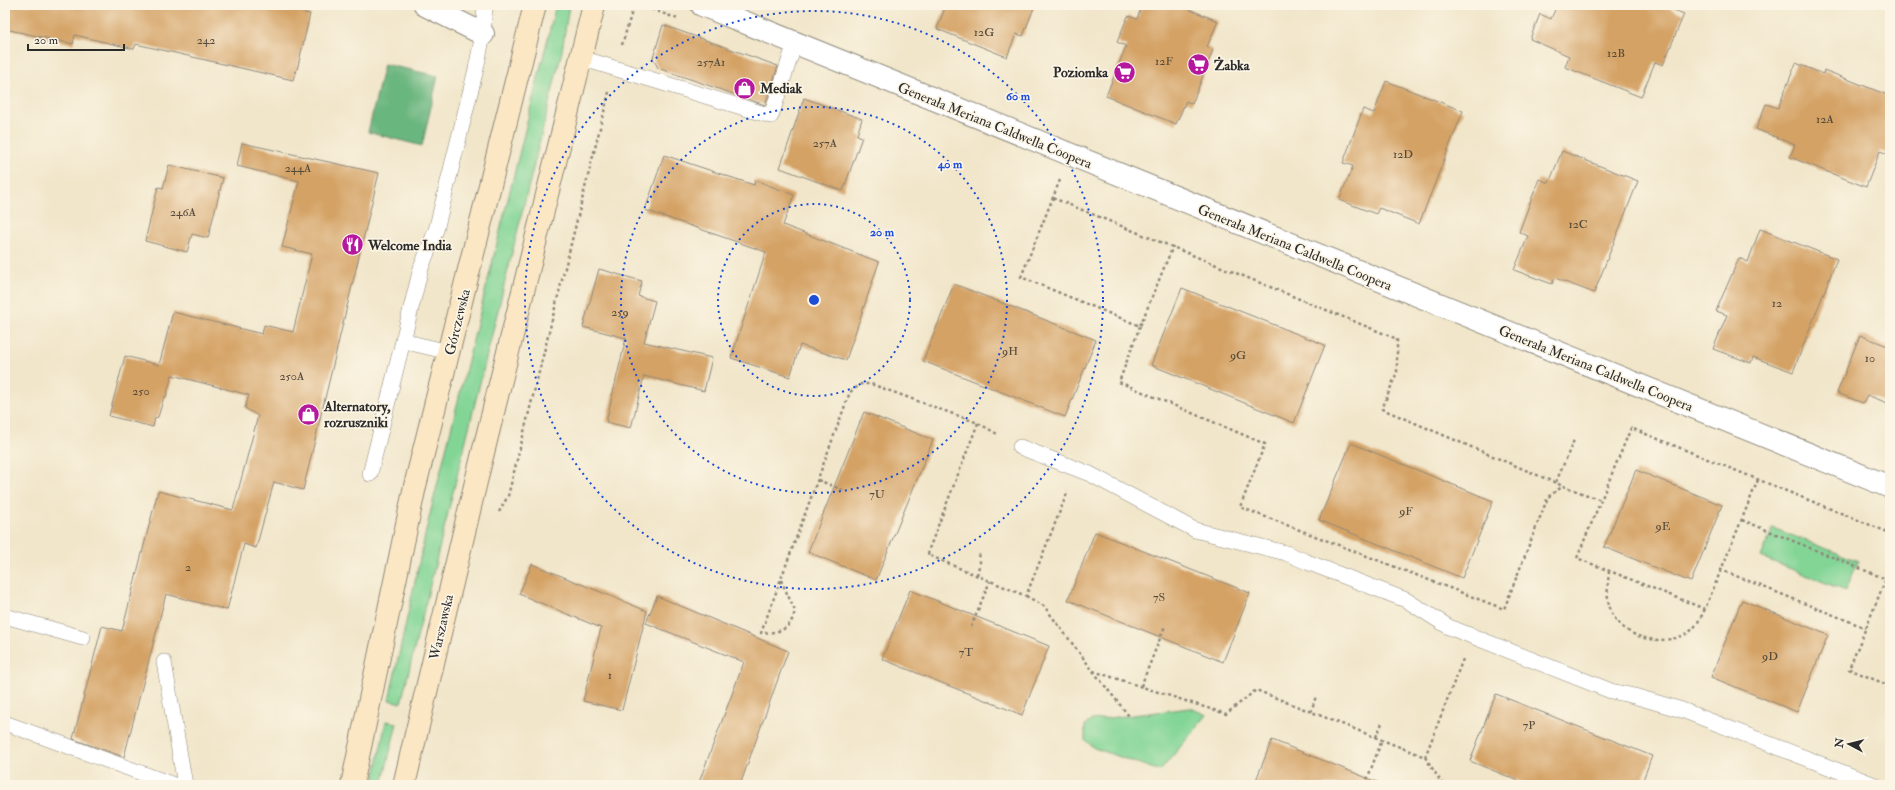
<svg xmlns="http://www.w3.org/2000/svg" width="1895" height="790" viewBox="0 0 1895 790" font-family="'IM FELL Double Pica',serif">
  <rect width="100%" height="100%" fill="#fcf5e5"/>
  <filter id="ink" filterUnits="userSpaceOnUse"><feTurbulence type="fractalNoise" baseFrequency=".025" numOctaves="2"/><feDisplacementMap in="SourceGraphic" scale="8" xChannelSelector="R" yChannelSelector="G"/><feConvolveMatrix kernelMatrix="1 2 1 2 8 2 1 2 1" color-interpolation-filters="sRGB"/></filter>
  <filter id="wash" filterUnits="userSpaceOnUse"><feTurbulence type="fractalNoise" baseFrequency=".012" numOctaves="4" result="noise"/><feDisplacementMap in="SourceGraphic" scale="16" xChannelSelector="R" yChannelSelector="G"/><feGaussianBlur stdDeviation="0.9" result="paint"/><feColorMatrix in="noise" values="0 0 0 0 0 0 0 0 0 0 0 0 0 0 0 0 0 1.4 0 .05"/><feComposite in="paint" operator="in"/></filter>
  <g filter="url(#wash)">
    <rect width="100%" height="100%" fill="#f1e6ca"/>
    <!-- green -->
    <path fill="#83d596" stroke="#578060" d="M 556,5 L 569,5 L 562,51 L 401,703 L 389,700 L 428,522 Z
      M 1773,528 L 1858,561 L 1846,591 L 1761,557 Z
      M 1190,708 L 1207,715 L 1160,771 L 1094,748 L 1085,740 L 1085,725 L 1092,720 Z
      M 386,721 L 397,723 L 382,785 L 373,785 Z"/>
    <!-- forest -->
    <path fill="#6ab67f" stroke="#4a7055" d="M 384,64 L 438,76 L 422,146 L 368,132 Z"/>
    <g id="blocks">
      <!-- building -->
      <path fill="#d4a265" d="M 5,5 L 282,5 L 281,8 L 310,14 L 297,70 L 296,70 L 293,80 L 136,44 L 134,49 L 75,35 L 73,44 L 5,29 Z
        M 946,5 L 1035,5 L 1023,36 L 1016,34 L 1007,57 L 937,29 Z
        M 1142,5 L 1178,5 L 1218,21 L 1207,47 L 1213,50 L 1192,104 L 1186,101 L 1176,124 L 1106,96 L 1126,46 L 1117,42 L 1128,16 L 1137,19 Z
        M 1557,5 L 1661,5 L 1684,14 L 1663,65 L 1655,62 L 1641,97 L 1565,67 L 1569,56 L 1530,39 L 1540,14 L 1551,19 Z
        M 663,25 L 778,66 L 765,105 L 658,68 L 653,58 Z
        M 1796,63 L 1823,74 L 1824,70 L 1890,96 L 1890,155 L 1880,151 L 1866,187 L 1790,157 L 1795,145 L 1756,129 L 1766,104 L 1778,108 Z
        M 1386,81 L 1463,111 L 1419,224 L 1379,208 L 1376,214 L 1339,200 L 1353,166 L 1343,163 L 1363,109 L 1374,113 Z
        M 804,98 L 862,119 L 857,135 L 862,137 L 843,191 L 780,168 Z
        M 242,143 L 379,173 L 303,490 L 274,482 L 256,548 L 244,544 L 227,610 L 166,594 L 124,757 L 73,739 L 102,626 L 122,631 L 158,491 L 233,510 L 258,416 L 245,408 L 249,395 L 172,375 L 166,397 L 164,397 L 158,417 L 155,418 L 153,427 L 109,416 L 125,356 L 159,365 L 173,312 L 262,334 L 264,325 L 293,332 L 312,254 L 282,247 L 299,181 L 237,166 Z
        M 1562,151 L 1638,181 L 1594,293 L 1555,278 L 1552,284 L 1514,270 L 1528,236 L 1519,232 L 1539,179 L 1549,183 Z
        M 664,155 L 754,185 L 755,180 L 794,195 L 783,225 L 879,262 L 846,360 L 800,345 L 790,377 L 731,358 L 766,252 L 645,210 Z
        M 169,165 L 223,178 L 208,238 L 192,234 L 187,252 L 145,241 L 158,187 L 163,188 Z
        M 1760,229 L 1837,259 L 1793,372 L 1753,357 L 1751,363 L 1713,349 L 1727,315 L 1716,311 L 1739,258 L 1748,262 Z
        M 599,269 L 642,281 L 638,296 L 655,301 L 644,342 L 712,358 L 704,391 L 644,376 L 631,428 L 606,422 L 626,338 L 583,327 Z
        M 954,284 L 1096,340 L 1065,417 L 923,361 Z
        M 1182,288 L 1325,345 L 1294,423 L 1151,365 Z
        M 1860,335 L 1890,347 L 1890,404 L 1867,395 L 1863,403 L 1837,393 Z
        M 864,412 L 933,440 L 876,580 L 808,552 Z
        M 1351,443 L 1493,501 L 1462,578 L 1319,520 Z
        M 1636,470 L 1722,505 L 1691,582 L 1604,547 Z
        M 1095,532 L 1250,593 L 1223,662 L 1068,600 Z
        M 532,564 L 647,611 L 622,710 L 583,701 L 601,628 L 519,594 Z
        M 910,590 L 1049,646 L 1022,715 L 882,659 Z
        M 657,596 L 788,651 L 740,785 L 698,785 L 744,662 L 646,623 Z
        M 1742,600 L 1828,635 L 1797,712 L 1711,677 Z
        M 1496,694 L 1652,756 L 1641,785 L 1529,785 L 1470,761 Z
        M 1272,740 L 1382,784 L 1382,785 L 1254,785 Z"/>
    </g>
  </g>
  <g filter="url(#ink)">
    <use href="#blocks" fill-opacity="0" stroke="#8e887a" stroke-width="1"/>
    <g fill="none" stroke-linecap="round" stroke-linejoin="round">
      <defs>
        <path id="service" d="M 581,58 L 771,116 L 795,43
          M 404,339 L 415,344 L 449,352
          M 1020,447 L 1090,474 L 1195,530 L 1286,553 L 1307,562 L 1406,600 L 1449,627 L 1611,691 L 1634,696 L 1682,710 L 1875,785
          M 370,474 L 421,268 L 436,230 L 476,69 L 483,34 L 485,5
          M 5,616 L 83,638
          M 164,662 L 185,785
          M 5,723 L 174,785"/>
        <path id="minor" d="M 425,5 L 483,34
          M 702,5 L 1890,487"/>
        <path id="secondary" d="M 352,785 L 415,486 L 535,5
          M 404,785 L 479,469 L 594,5"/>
      </defs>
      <!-- service casing -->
      <use href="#service" stroke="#8e887a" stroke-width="16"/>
      <!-- minor casing -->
      <use href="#minor" stroke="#8e887a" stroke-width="24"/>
      <!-- secondary casing -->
      <use href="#secondary" stroke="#8e887a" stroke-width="24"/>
      <!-- path -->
      <path stroke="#8e887a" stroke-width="2.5" stroke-dasharray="3 3" stroke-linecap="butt" d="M 646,7 L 678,19
        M 622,45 L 634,5
        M 1060,180 L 1021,277 L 1140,326 L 1173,246
        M 1053,198 L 1397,339 L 1397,372 L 1382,409 L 1563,486
        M 1140,326 L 1119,382 L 1265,444 L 1240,507 L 1504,609 L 1548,497 L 1563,486 L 1601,500
        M 978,423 L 929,549 L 928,555 L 1026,596 L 1068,491
        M 818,480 L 845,491
        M 1758,480 L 1721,570 L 1866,628
        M 1556,482 L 1574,440
        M 499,512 L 508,496 L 609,92
        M 1742,520 L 1886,579
        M 1890,569 L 1849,669 L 1890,686
        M 1721,570 L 1705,609 L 1577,558 L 1631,428 L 1890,533
        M 1609,571 C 1608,584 1606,595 1610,608 C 1619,637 1658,647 1684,635 C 1695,630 1700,619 1705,609
        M 977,575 L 980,562 L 979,552
        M 781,580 L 795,611 C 790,631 780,632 761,633 L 850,392 L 861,384 L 871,384 L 978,423 L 999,435
        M 1026,596 L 1044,606 L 1093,671 L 1226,714 L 1256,690 L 1425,757 L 1463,659
        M 971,627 L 990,581
        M 1093,671 L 1129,716
        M 1141,686 L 1165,626
        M 1311,712 L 1316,696
        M 1376,737 L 1382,723
        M 1425,757 L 1443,785
        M 1365,785 L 1382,740"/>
      <!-- service -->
      <use href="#service" stroke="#fff" stroke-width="15"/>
      <!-- minor -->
      <use href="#minor" stroke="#fff" stroke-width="22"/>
      <!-- secondary -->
      <use href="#secondary" stroke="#fbe7c3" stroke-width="22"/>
    </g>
  </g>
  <!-- distance rings -->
  <g fill="none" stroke="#1d4ed8" stroke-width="2" stroke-dasharray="2 4">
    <circle cx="814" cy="300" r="96"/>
    <circle cx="814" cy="300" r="193"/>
    <circle cx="814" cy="300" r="289"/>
  </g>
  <!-- icons -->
  <defs>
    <symbol id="supermarket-disc" viewBox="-11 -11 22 22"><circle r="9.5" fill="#b5179e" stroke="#fcf5e5"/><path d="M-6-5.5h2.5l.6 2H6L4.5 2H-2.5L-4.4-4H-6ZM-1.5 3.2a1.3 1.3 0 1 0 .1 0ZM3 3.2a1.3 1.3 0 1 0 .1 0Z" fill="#fff"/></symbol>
    <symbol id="shop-disc" viewBox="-11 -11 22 22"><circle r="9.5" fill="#b5179e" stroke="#fcf5e5"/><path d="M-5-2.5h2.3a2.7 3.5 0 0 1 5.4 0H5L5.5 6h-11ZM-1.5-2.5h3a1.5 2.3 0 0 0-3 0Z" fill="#fff"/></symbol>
    <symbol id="restaurant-disc" viewBox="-11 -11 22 22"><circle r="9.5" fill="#b5179e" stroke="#fcf5e5"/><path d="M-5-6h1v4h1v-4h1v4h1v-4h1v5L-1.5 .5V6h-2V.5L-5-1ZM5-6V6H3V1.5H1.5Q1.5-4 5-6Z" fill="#fff"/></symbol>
  </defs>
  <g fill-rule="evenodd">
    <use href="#supermarket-disc" x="1186" y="52" width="25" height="25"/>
    <use href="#supermarket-disc" x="1112" y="60" width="25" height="25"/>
    <use href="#shop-disc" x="732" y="76" width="25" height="25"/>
    <use href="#restaurant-disc" x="340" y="232" width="25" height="25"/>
    <use href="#shop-disc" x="296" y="402" width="25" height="25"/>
  </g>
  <g text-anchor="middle" stroke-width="3.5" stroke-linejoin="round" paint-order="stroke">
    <!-- number labels -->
    <g font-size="12" fill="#55493a">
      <text x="984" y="36">12G</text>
      <text x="206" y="44">242</text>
      <text x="1616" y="57">12B</text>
      <text x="1164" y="65">12F</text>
      <text x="711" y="66">257A1</text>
      <text x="1825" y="123">12A</text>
      <text x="825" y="147">257A</text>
      <text x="1403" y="158">12D</text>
      <text x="298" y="172">244A</text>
      <text x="183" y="216">246A</text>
      <text x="1578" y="228">12C</text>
      <text x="1777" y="307">12</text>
      <text x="620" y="316">259</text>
      <text x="1010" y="355">9H</text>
      <text x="1238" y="359">9G</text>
      <text x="1870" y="362">10</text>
      <text x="292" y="380">250A</text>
      <text x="141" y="395">250</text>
      <text x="877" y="498">7U</text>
      <text x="1406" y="515">9F</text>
      <text x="1663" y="530">9E</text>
      <text x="188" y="571">2</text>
      <text x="1159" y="601">7S</text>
      <text x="966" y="656">7T</text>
      <text x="1770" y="660">9D</text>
      <text x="610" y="679">1</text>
      <text x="1529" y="729">7P</text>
    </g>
    <!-- poi labels -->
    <g font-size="14" font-weight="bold" fill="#2b2b2b" stroke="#fcf5e5" text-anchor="start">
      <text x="1214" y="70">Żabka</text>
      <text x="1108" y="77" text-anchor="end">Poziomka</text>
      <text x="760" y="93">Mediak</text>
      <text x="368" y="250">Welcome India</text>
      <text x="324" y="411">Alternatory,<tspan x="324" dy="16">rozruszniki</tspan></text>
    </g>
    <!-- street labels -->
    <g font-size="14" fill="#2b2b2b" stroke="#fcf5e5">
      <text transform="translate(995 125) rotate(22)" y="5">Generała Meriana Caldwella Coopera</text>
      <text transform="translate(1295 247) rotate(22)" y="5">Generała Meriana Caldwella Coopera</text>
      <text transform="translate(457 322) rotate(-76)" y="5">Górczewska</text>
      <text transform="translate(1596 368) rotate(22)" y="5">Generała Meriana Caldwella Coopera</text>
      <text transform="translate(441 627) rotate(-77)" y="5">Warszawska</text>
    </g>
  </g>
  <circle cx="814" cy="300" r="6" fill="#1d4ed8" stroke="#fcf5e5" stroke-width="2"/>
  <g font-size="12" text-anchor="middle" font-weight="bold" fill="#1d4ed8" stroke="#fcf5e5" stroke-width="3.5" stroke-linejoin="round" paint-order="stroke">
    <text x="1018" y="100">60 m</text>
    <text x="950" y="168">40 m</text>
    <text x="882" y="236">20 m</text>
  </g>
  <!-- margin -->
  <rect width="1895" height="790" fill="none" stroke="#fcf5e5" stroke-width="20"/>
  <!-- north arrow -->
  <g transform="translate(1849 744) rotate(277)" stroke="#fcf5e5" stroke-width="3" paint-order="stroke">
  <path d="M0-3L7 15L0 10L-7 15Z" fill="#2b2b2b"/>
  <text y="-6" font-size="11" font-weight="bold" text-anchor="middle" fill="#2b2b2b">N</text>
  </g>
  <!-- scale -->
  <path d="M28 44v6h96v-6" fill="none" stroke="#2b2b2b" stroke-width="2"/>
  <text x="34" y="44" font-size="12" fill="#2b2b2b" stroke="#fcf5e5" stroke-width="3" paint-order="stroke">20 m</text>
</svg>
